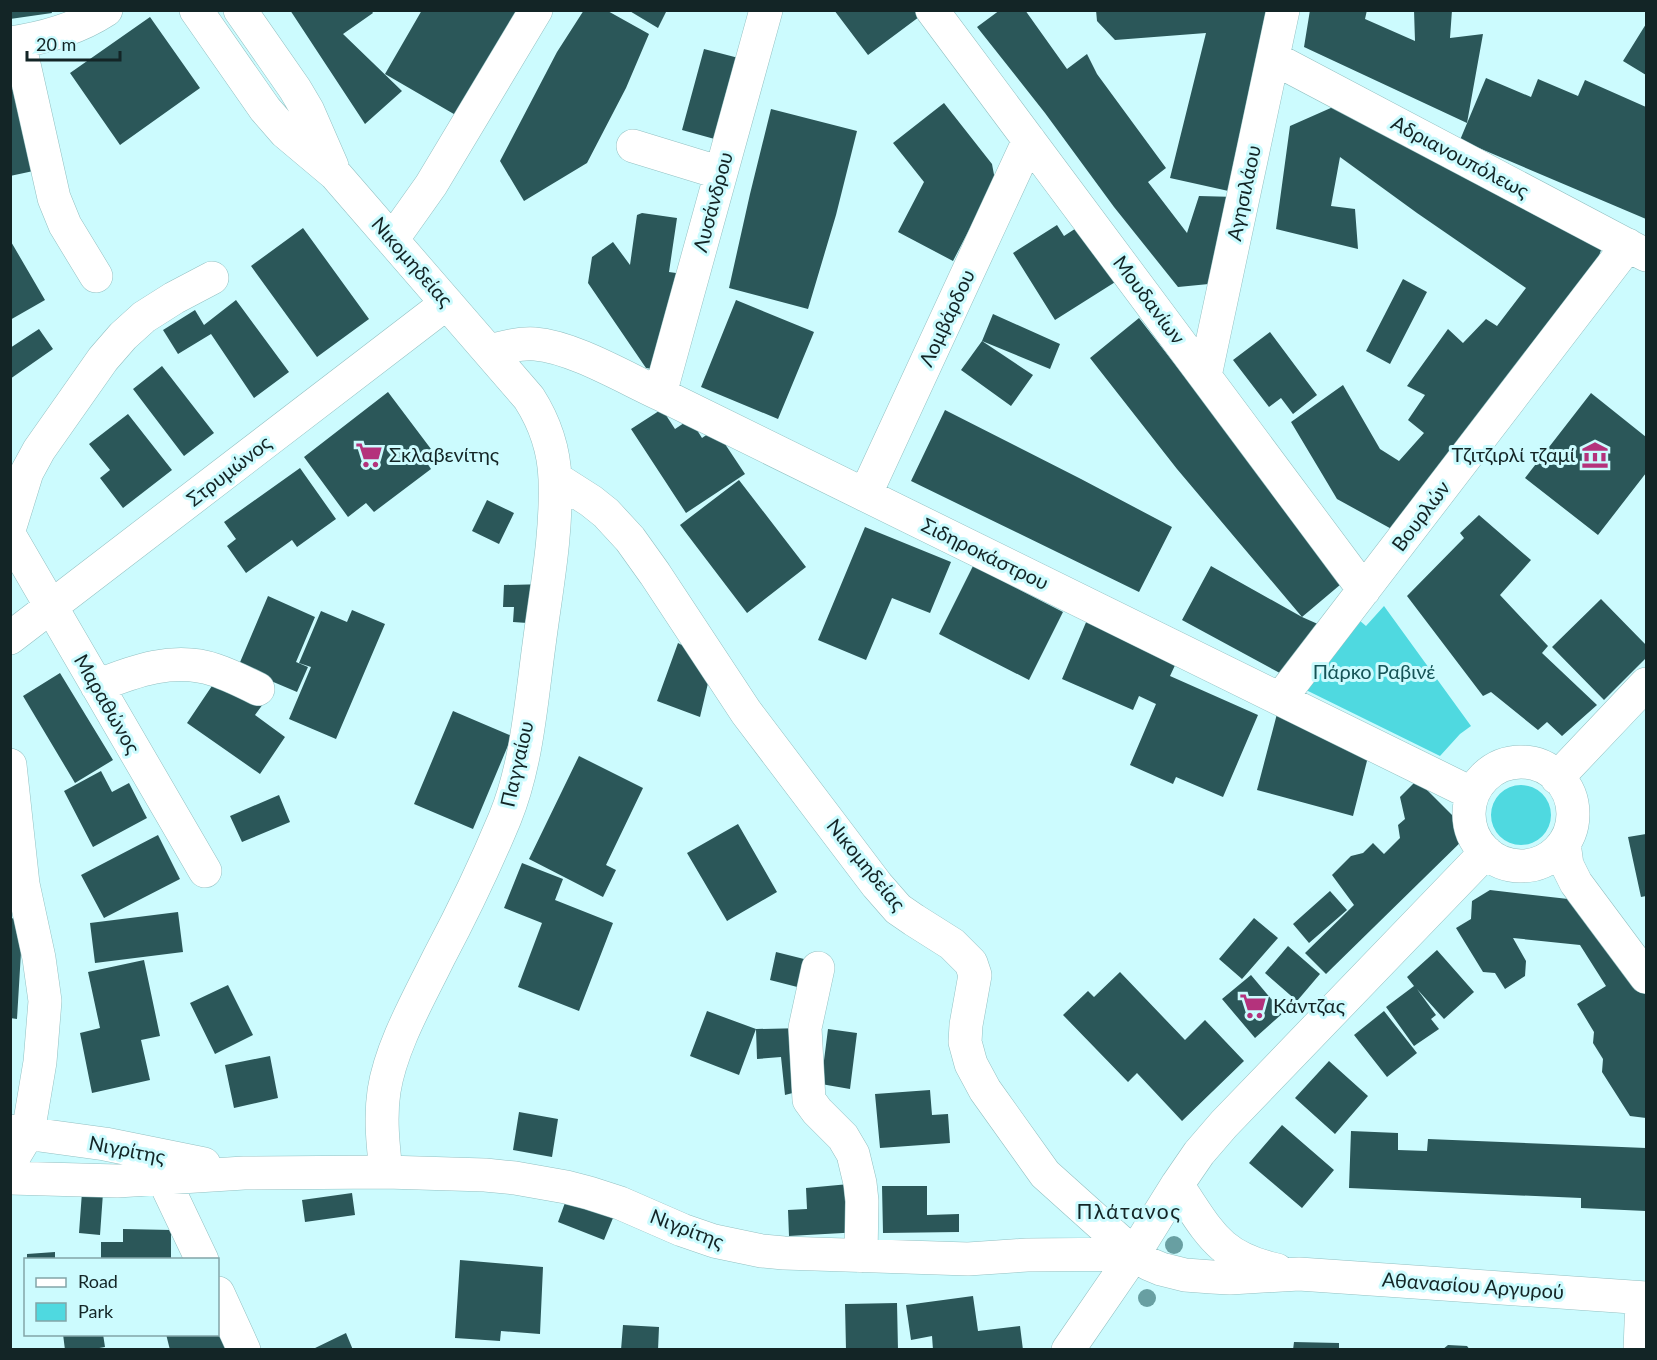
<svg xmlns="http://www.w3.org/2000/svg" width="1657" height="1360" viewBox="0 0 1657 1360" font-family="Lato,sans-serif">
  <rect width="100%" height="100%" fill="#ccfbfe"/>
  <!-- green -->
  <path fill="#4fd9e0" d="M 1384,606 L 1471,726 L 1460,734 L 1440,756 L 1306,690 L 1359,620 L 1366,626 Z
    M1491 815a30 30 0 1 1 60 0a30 30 0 1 1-60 0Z"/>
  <!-- building -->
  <path fill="#2b5759" d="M 10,10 L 51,10 L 52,13 L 10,19 Z
    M 290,10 L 371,10 L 373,13 L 343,34 L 402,91 L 365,124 Z
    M 422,10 L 523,10 L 459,117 L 385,74 Z
    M 584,10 L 606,10 L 649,34 L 626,88 L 587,163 L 524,201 L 500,161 L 557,52 Z
    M 628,10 L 667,10 L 658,28 Z
    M 834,10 L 920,10 L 923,14 L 868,55 Z
    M 1000,10 L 1025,10 L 1067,69 L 1087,54 L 1097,74 L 1166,168 L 1148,182 L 1187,233 L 1199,196 L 1236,197 L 1219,283 L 1178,287 L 1114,207 L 1045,113 L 977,27 Z
    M 1096,10 L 1272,10 L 1233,192 L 1170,178 L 1206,33 L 1115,40 L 1097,21 Z
    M 1310,10 L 1367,10 L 1365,19 L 1415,41 L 1414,10 L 1452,10 L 1450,38 L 1483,34 L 1467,123 L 1304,47 Z
    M 150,17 L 200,88 L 120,145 L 70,73 Z
    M 1646,24 L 1646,75 L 1623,61 Z
    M 704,49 L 750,61 L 729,143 L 682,130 Z
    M 1486,78 L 1531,97 L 1538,79 L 1578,96 L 1585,80 L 1646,107 L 1646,219 L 1460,140 Z
    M 18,80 L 38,170 L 10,176 L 10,82 Z
    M 944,103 L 992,164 L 995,180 L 953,261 L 898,232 L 924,182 L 893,143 Z
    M 1333,107 L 1602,247 L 1595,268 L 1397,532 L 1337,499 L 1291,422 L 1343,385 L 1380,449 L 1399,461 L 1424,433 L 1408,420 L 1425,395 L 1407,386 L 1448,329 L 1463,343 L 1486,319 L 1497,326 L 1526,288 L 1417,213 L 1340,157 L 1331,206 L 1355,209 L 1358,249 L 1276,229 L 1290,126 Z
    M 771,109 L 857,131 L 836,215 L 808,309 L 729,288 L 750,194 Z
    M 642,213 L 677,218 L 669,272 L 690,275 L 667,371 L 646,368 L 588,283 L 592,257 L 613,242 L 630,265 L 637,215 Z
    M 1084,223 L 1120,279 L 1055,320 L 1013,253 L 1057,225 L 1064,236 Z
    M 303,228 L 369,319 L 317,357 L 251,266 Z
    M 10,240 L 45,300 L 10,320 Z
    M 1403,279 L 1427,292 L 1390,364 L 1366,351 Z
    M 236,300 L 289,372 L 254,398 L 211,334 L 178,354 L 163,330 L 195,310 L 204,325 Z
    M 736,300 L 814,332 L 778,419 L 701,387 Z
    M 993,314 L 1060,344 L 1050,369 L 982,341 Z
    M 1139,318 L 1226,430 L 1347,579 L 1302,617 L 1320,625 L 1291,679 L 1182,620 L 1211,566 L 1302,617 L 1177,469 L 1090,358 Z
    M 39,329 L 53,349 L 10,379 L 10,348 Z
    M 1270,332 L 1317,395 L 1293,414 L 1281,398 L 1269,407 L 1233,360 Z
    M 982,341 L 1033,375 L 1011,406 L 961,370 Z
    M 162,366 L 214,433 L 184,456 L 133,389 Z
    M 388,392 L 434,453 L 425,460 L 431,469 L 374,512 L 366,503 L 348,517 L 304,457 Z
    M 1591,393 L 1646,437 L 1646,473 L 1598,535 L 1525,478 Z
    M 662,409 L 675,429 L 690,419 L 702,438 L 715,429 L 745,474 L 686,513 L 631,429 Z
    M 945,410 L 1081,479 L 1172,527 L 1139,592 L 911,481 Z
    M 128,414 L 172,470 L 123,508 L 100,478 L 110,470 L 89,444 Z
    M 300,468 L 336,519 L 297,547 L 292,540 L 246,573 L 227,546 L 236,539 L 224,522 Z
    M 739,480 L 806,567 L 747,613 L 680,525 Z
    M 487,500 L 514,513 L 499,544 L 472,531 Z
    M 1479,515 L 1531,560 L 1500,595 L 1548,646 L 1542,653 L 1597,705 L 1562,736 L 1547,722 L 1538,730 L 1491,692 L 1483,696 L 1407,596 L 1464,538 L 1460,533 Z
    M 865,527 L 951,562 L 930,613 L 892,598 L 866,660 L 818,640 Z
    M 973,566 L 1063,612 L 1029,680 L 939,634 Z
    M 548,584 L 542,624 L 513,622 L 514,607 L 503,607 L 504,585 Z
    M 268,596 L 315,617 L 296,662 L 308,667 L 297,692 L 238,667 Z
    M 1601,599 L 1646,645 L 1646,658 L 1604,700 L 1552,647 Z
    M 352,610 L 385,624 L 336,739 L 289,719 L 311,667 L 299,663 L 321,611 L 347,622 Z
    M 1087,620 L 1177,661 L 1170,676 L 1258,715 L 1223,797 L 1176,777 L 1173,784 L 1130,765 L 1156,704 L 1139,696 L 1133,710 L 1062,679 Z
    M 678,643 L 713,662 L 700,717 L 657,701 Z
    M 60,673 L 113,760 L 75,783 L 23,696 Z
    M 220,674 L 263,704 L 255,715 L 285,737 L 260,774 L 187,723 Z
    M 1278,710 L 1370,749 L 1353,816 L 1257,790 Z
    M 453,711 L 512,736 L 473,829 L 414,804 Z
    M 579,756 L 643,788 L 606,865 L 616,870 L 603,897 L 529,859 Z
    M 101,771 L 112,792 L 129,783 L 147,818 L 93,847 L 64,791 Z
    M 1417,780 L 1470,833 L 1326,974 L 1305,953 L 1354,905 L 1332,875 L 1351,856 L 1363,853 L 1373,843 L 1384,854 L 1400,838 L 1398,825 L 1405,819 L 1400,797 Z
    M 279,795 L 290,822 L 242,842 L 230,816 Z
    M 738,824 L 777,892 L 727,921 L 687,853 Z
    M 1646,834 L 1646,896 L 1641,897 L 1628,837 Z
    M 158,835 L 180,879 L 104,918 L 81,875 Z
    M 522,863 L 563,879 L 555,900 L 613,923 L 579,1011 L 518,987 L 542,923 L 504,908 Z
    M 1490,890 L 1577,900 L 1646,995 L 1646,1118 L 1630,1116 L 1602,1072 L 1603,1059 L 1593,1043 L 1594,1032 L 1577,1004 L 1606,986 L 1580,945 L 1513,938 L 1526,961 L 1525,976 L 1505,989 L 1495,973 L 1483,972 L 1456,928 L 1471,919 L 1472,901 Z
    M 1330,891 L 1347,910 L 1309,943 L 1293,924 Z
    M 178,912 L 183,952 L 95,963 L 90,923 Z
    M 29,914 L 21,952 L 17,1019 L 10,1018 L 10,919 Z
    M 1254,918 L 1278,938 L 1242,979 L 1219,959 Z
    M 1288,946 L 1320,974 L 1297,1001 L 1265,973 Z
    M 1437,950 L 1474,992 L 1444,1019 L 1417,989 L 1436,1015 L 1431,1019 L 1439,1029 L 1414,1046 L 1386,1007 L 1414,986 L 1407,977 Z
    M 776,952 L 816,962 L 809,990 L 770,980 Z
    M 144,960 L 160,1036 L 141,1040 L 150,1080 L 92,1093 L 80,1033 L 100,1028 L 88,972 Z
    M 1120,972 L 1185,1040 L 1205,1020 L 1244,1061 L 1182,1121 L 1137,1073 L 1128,1082 L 1063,1015 L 1088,991 L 1094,997 Z
    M 1251,975 L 1283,1013 L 1255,1038 L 1222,999 Z
    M 228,985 L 253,1035 L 215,1054 L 190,1003 Z
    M 707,1011 L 756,1029 L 739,1075 L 690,1056 Z
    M 1384,1011 L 1417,1053 L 1387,1077 L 1354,1035 Z
    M 805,1028 L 808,1089 L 785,1095 L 781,1057 L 757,1059 L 756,1029 Z
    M 828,1029 L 857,1033 L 850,1089 L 821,1084 Z
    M 270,1056 L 278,1098 L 234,1108 L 225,1065 Z
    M 1329,1061 L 1368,1096 L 1335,1134 L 1295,1098 Z
    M 930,1090 L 932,1115 L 948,1114 L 950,1143 L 880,1148 L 875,1094 Z
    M 519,1112 L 558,1119 L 552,1157 L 513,1150 Z
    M 1282,1125 L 1334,1170 L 1302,1208 L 1249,1163 Z
    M 1351,1131 L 1398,1133 L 1398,1150 L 1427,1151 L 1428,1139 L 1646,1148 L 1646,1211 L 1581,1208 L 1581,1198 L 1349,1188 Z
    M 860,1183 L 861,1232 L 789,1236 L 788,1210 L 807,1209 L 806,1188 Z
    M 882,1186 L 927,1186 L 927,1215 L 959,1214 L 959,1232 L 883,1233 Z
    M 82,1192 L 103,1193 L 100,1235 L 79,1233 Z
    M 352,1193 L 355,1215 L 305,1222 L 302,1200 Z
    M 566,1200 L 613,1218 L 604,1240 L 558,1222 Z
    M 123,1229 L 171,1230 L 171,1260 L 101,1260 L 101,1242 L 123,1242 Z
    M 55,1252 L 55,1260 L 27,1260 L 27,1254 Z
    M 460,1260 L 543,1267 L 540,1334 L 501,1331 L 500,1341 L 455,1338 Z
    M 973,1296 L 978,1331 L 1020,1326 L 1023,1350 L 974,1350 L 974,1348 L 933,1350 L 932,1336 L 911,1340 L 906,1305 Z
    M 897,1303 L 898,1350 L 846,1350 L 845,1304 Z
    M 218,1325 L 226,1350 L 170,1350 L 166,1334 L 218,1334 Z
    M 623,1325 L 659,1327 L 658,1350 L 621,1350 Z
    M 346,1333 L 353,1350 L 311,1350 Z
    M 63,1334 L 103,1334 L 105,1347 L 88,1350 L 65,1350 Z
    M 1294,1342 L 1339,1343 L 1339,1350 L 1293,1350 Z
    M 1448,1345 L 1467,1346 L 1470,1350 L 1442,1350 Z"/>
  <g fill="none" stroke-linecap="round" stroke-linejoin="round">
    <defs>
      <path id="minor" d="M 196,10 L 265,109 L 285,132 L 335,174 L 529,398 C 545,423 554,449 555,479 C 557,535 546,590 539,645 C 531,703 527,764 505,818 C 485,866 463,912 439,957 C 419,998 391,1046 384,1091 C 380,1118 383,1145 386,1172
        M 240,10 L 295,89 L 308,111 L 332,166
        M 932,10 L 1364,590
        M 19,42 L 54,198 L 65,225 L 96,276
        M 10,43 C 45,38 77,29 106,10
        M 1273,58 L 1646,255
        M 633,146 L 721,173
        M 392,240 L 431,185 L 536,10
        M 489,351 C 504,347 519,343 535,344 C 573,347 625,378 660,394 L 1473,794
        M 1205,376 L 1283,10
        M 660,394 L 766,10
        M 555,478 L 591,501 L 606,513 L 630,539 L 655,574 L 746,712 L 877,885 L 898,909 L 914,920 L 952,944 L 971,963 L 975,975 L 966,1025 L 965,1042 L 971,1064 L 985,1090 L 1045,1174 L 1134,1254 L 1149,1264 L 1161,1269 L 1185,1275 L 1212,1277 L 1230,1278 L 1299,1274 L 1646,1298
        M 865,495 L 1029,140
        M 10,527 L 27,472 L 39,450 L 103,359 L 123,336 L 144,317 L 174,298 L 212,278
        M 10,536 L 205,871
        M 10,638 L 447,303
        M 97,686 C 134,671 175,656 215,670 C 230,675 244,682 258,689
        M 1280,699 L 1628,245
        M1469 814a52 52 0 1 1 104 0a52 52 0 1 1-104 0Z
        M 10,765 L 23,884 L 39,958 L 45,1001 L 40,1062 L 30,1121 L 22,1143 L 10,1163
        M 1557,778 L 1646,684
        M 1564,843 L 1567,865 L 1576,883 L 1646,977
        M 818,968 L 805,1028 L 809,1100 L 817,1111 L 843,1137 L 853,1154 L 860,1183 L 862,1201 L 861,1256
        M 10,1131 L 105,1144 L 204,1164
        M 10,1178 L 117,1181 L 244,1173 L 386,1172 L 485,1175 L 515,1178 L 566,1187 L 589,1193 L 620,1203 L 682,1230 L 714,1241 L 762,1251 L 784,1253 L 968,1259 L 1027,1255 L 1134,1254
        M 163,1178 L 202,1260
        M 1177,1185 C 1209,1231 1217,1257 1277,1270
        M 218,1293 L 244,1350
        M 1068,1350 L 1134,1254 L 1177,1185 L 1199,1153 L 1224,1124 L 1486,852
        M 1640,1350 L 1642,1298"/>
    </defs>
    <!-- minor casing -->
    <use href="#minor" stroke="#93c0c2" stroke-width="34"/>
    <!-- minor -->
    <use href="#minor" stroke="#fff" stroke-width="33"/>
  </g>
  <!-- trees -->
  <g fill="#689fa2">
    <circle cx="1174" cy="1245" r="9"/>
    <circle cx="1147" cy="1298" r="9"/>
  </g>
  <!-- icons -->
  <defs>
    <symbol id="supermarket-bare" viewBox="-9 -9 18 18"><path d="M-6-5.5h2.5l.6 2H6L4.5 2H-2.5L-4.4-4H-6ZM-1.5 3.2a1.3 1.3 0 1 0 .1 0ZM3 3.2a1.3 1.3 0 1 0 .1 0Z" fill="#b4327c" stroke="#ccfbfe" stroke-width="2.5" paint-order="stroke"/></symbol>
    <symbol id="museum-bare" viewBox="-9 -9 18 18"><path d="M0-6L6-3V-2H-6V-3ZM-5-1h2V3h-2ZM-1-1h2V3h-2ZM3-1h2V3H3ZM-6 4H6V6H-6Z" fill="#b4327c" stroke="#ccfbfe" stroke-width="2.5" paint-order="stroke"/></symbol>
  </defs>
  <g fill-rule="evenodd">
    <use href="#supermarket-bare" x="350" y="436" width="38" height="38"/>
    <use href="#museum-bare" x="1576" y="436" width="38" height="38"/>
    <use href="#supermarket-bare" x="1234" y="987" width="38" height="38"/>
  </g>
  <g text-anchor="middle" stroke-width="6" stroke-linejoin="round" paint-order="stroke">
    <!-- street labels -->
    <g font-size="20" fill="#132526" stroke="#ccfbfe">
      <text transform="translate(1460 157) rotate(28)" y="7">Αδριανουπόλεως</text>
      <text transform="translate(1244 193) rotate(-78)" y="7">Αγησιλάου</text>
      <text transform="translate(713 202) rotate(-75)" y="7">Λυσάνδρου</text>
      <text transform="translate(412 262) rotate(49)" y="7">Νικομηδείας</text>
      <text transform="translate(1149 300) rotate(53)" y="7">Μουδανίων</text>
      <text transform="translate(947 318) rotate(-65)" y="7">Λομβάρδου</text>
      <text transform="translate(229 471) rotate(-38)" y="7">Στρυμώνος</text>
      <text transform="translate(1421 516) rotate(-53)" y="7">Βουρλών</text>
      <text transform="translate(985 554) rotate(26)" y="7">Σιδηροκάστρου</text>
      <text transform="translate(107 704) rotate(60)" y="7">Μαραθώνος</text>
      <text transform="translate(517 764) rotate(-77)" y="7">Παγγαίου</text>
      <text transform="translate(866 865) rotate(51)" y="7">Νικομηδείας</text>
      <text transform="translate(127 1150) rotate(11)" y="7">Νιγρίτης</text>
      <text transform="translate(687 1229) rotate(21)" y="7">Νιγρίτης</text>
      <text transform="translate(1473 1286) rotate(4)" y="7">Αθανασίου Αργυρού</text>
    </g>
    <!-- poi labels -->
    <g font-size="20" fill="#132526" stroke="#ccfbfe" text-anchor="start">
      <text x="389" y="462">Σκλαβενίτης</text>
      <text x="1575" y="462" text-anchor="end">Τζιτζιρλί τζαμί</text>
      <text x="1273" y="1013">Κάντζας</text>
    </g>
    <!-- park labels -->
    <g font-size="20" fill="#165457" stroke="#ccfbfe">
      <text x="1374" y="679">Πάρκο Ραβινέ</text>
    </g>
    <!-- neighbourhood labels -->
    <g font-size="21" letter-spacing="1.5" fill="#132526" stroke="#ccfbfe">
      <text x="1129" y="1219">Πλάτανος</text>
    </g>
  </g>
  <!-- border -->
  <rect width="1657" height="1360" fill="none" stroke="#132526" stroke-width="24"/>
  <!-- legend -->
  <rect x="24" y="1258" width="195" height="78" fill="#ccfbfe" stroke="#82a5a8" stroke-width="1.5"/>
  <rect x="36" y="1278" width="30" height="9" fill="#ffffff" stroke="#82a5a8" stroke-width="1.5"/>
  <text x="78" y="1288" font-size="18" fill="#132526">Road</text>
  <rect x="36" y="1303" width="30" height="18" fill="#4fd9e0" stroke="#82a5a8" stroke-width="1.5"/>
  <text x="78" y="1318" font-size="18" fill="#132526">Park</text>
  <!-- scale -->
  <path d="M27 51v9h93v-9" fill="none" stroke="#132526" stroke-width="3"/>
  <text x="36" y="51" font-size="18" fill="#132526" stroke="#ccfbfe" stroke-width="4.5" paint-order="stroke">20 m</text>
</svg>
